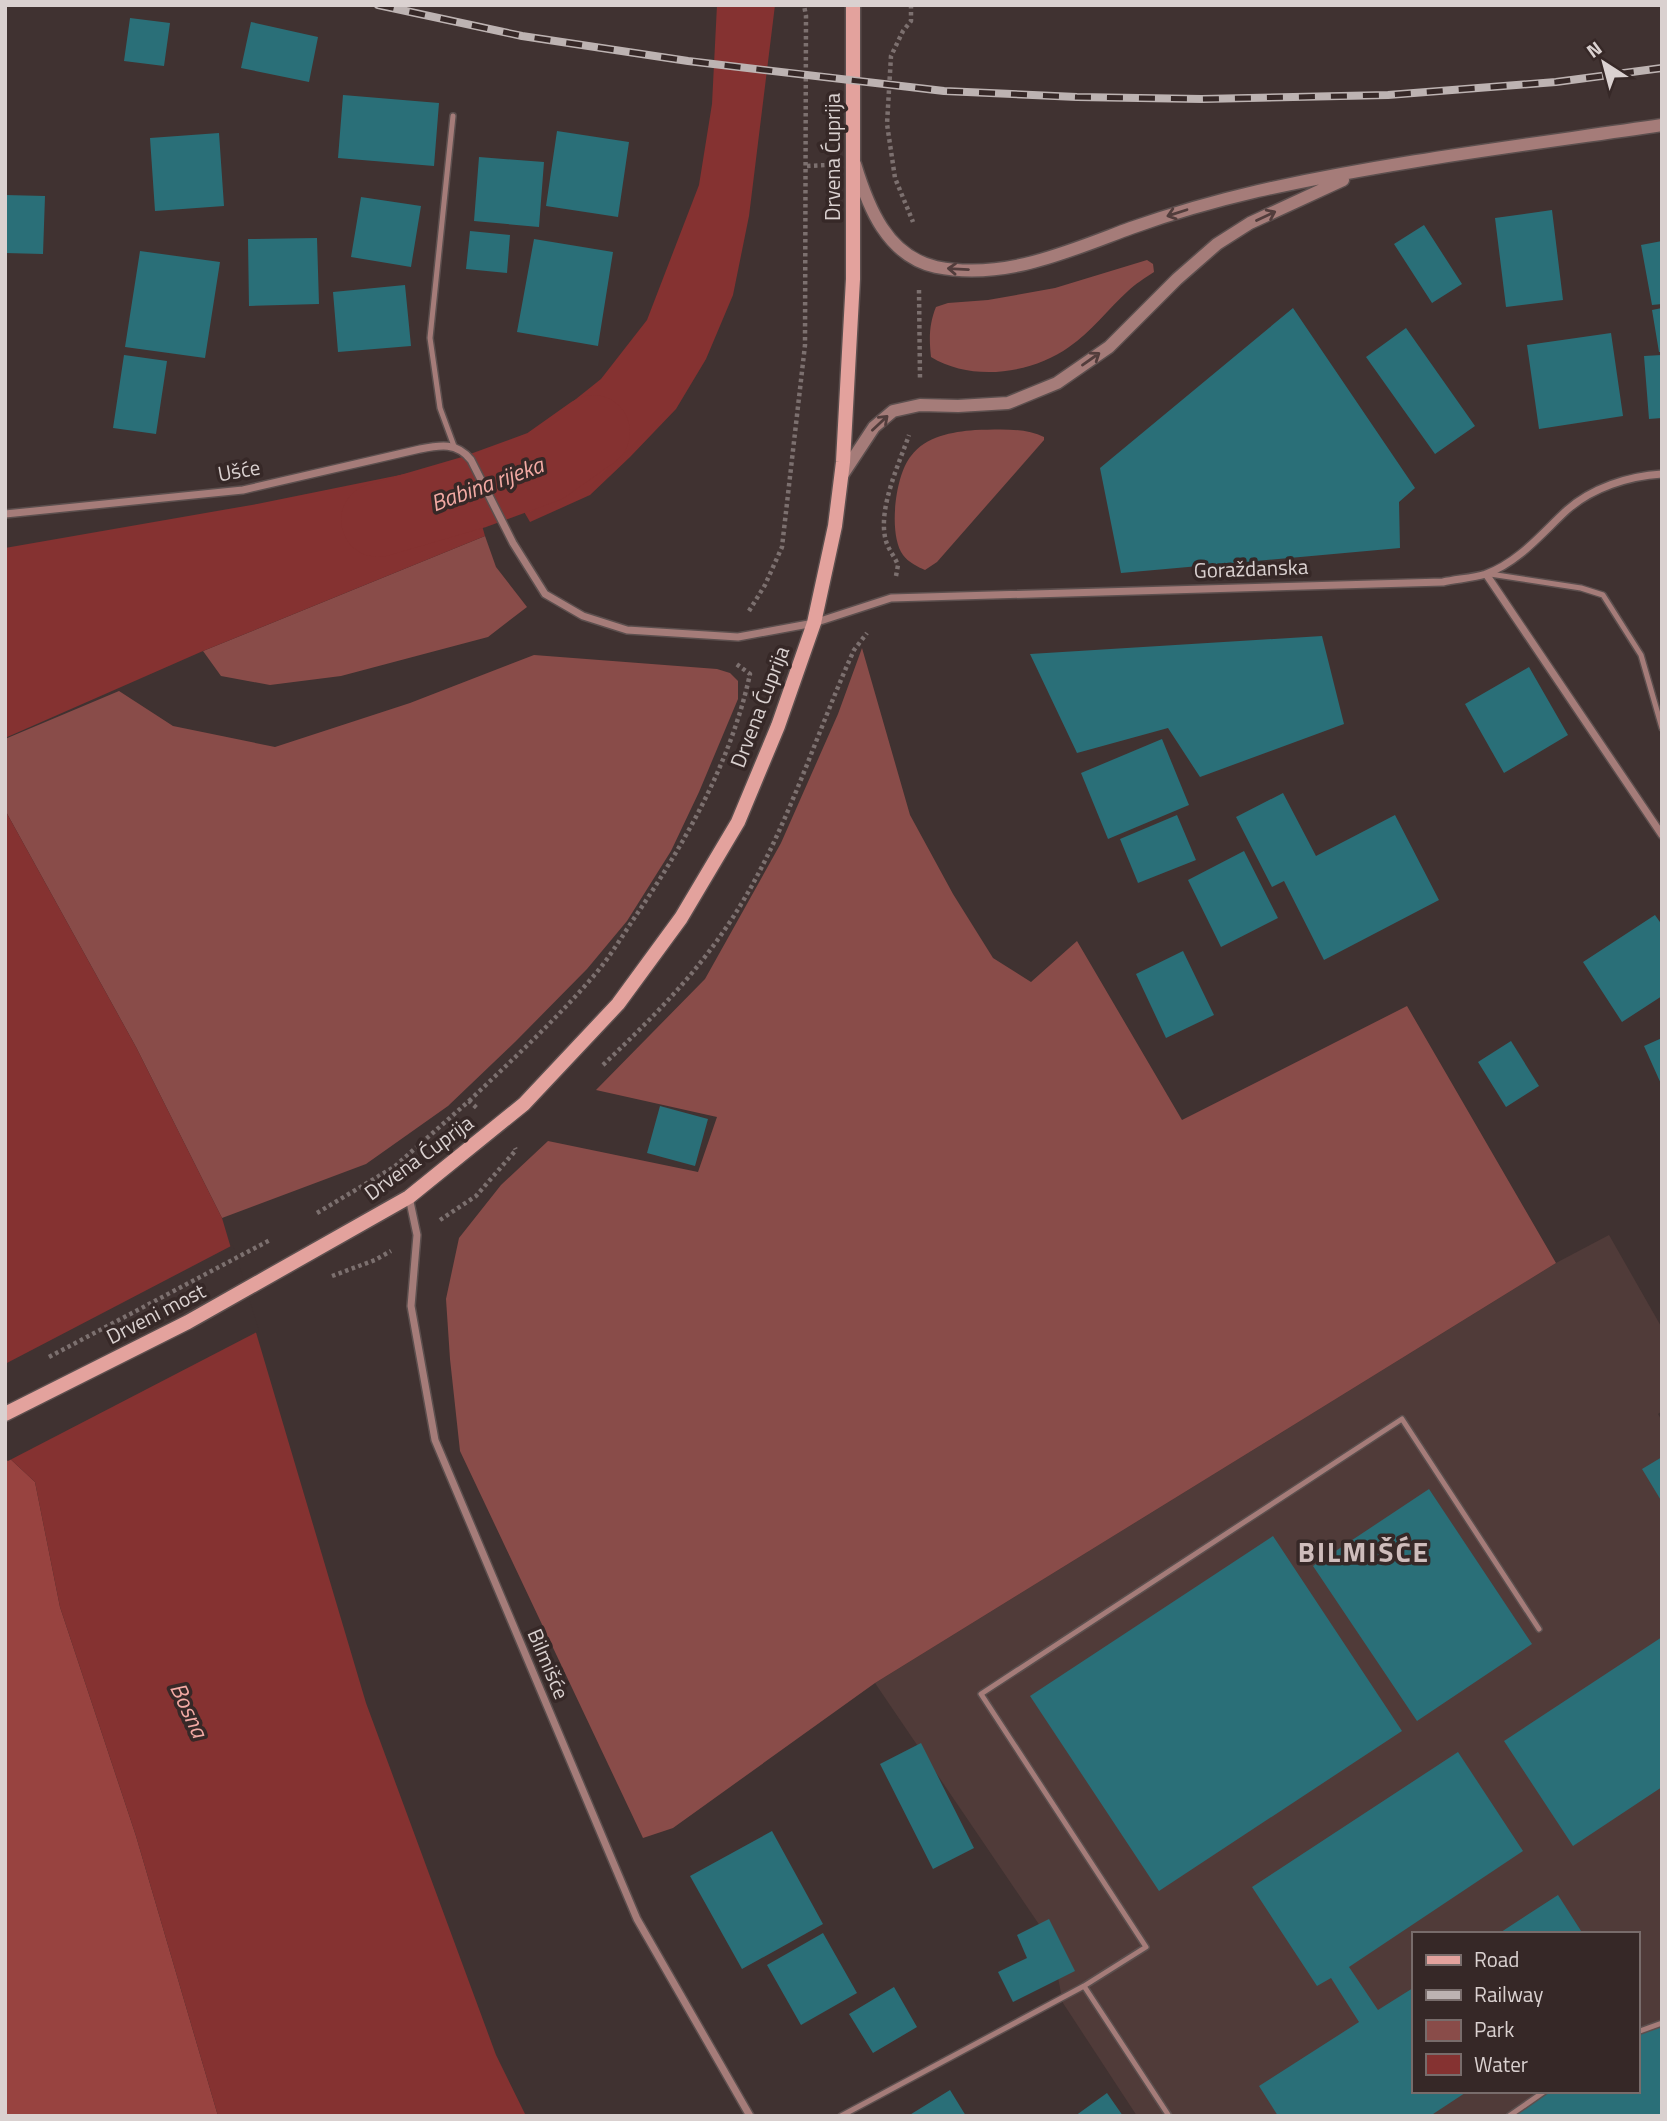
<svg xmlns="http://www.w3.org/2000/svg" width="1667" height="2121" viewBox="0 0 1667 2121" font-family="'Titillium Web',sans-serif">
  <rect width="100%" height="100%" fill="#403231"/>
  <!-- built -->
  <path fill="#503b39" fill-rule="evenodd" d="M 1609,1235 L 1662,1328 L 1662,1411 L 1658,1414 L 1662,1421 L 1662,2116 L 1137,2116 L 1063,2003 L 1051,1942 L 875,1683 L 1556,1263 ZM 1413,1934 L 1637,1934 L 1637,2091 L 1413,2091 Z"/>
  <!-- green -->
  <path fill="#894c49" d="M 1147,260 L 1153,264 L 1154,272 C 1145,278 1135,284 1128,291 C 1108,309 1091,332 1069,347 C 1031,374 972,382 931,357 C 929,339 929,324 936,307 L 948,303 L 988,300 L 1055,288 Z
    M 975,430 C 996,430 1024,427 1044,437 L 1044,440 L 937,562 L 925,570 C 918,567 908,562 903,555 C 888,535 895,475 911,456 C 926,436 952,432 975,430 Z
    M 485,536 L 496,567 L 527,607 L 488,637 L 341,676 L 270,685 L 221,676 L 203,651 Z
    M 862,648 L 910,815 L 953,894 L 993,958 L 1031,982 L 1077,941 L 1182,1120 L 1407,1006 L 1556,1263 L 875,1683 L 673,1828 L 643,1838 L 460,1451 L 450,1359 L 446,1299 L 459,1238 L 501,1185 L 548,1141 L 698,1172 L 717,1117 L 596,1090 L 705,979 L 781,843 L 838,714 Z
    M 534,655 L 717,669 L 730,673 L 738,681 L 738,699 L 699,792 L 671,851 L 627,921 L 587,969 L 516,1041 L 448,1106 L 366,1164 L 222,1218 L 136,1047 L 5,810 L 5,739 L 119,691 L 173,726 L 275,747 L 410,703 Z"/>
  <!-- forest -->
  <path fill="#984340" d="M 5,1454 L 35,1482 L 60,1607 L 136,1836 L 218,2116 L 5,2116 Z"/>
  <!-- water -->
  <path fill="#853231" d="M 717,5 L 775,5 L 749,216 L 733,295 L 706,359 L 676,409 L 630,457 L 590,495 L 530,522 L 493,458 L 566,407 L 601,379 L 647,320 L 699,185 L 712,104 Z
    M 464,462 L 485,536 L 203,651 L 5,738 L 5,548 L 257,504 Z
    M 5,810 L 136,1047 L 222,1218 L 366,1703 L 496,2055 L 526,2116 L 218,2116 L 136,1836 L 60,1607 L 35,1482 L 5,1454 Z"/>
  <!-- pier -->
  <path fill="#403231" d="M 233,1245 L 259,1331 L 8,1461 L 5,1459 L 5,1364 Z"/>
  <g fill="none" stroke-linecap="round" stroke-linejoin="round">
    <!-- river -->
    <path stroke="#853231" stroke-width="74" d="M 378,520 L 474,492 L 545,466 L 593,432"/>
  </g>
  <!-- building -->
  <path fill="#2a6f78" d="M 130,18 L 170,23 L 164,66 L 124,61 Z
    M 251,22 L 318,37 L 309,82 L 241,68 Z
    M 343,95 L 439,103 L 434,166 L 338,158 Z
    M 557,131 L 629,142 L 618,217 L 546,206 Z
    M 219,133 L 224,206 L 155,211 L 150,138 Z
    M 479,157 L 544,162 L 539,227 L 474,221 Z
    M 5,195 L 45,196 L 43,254 L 5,253 Z
    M 361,197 L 421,206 L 411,267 L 351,257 Z
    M 1552,210 L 1563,300 L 1506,307 L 1495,218 Z
    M 1424,225 L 1462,284 L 1432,303 L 1394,244 Z
    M 470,231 L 510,235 L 507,273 L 466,269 Z
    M 317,238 L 319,304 L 249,306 L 248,239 Z
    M 534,239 L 613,252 L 598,346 L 517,332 Z
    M 1662,241 L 1662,304 L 1652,305 L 1641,245 Z
    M 140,251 L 220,262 L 205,358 L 125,347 Z
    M 405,285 L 411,346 L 338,352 L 333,292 Z
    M 1293,308 L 1415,488 L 1399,502 L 1400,548 L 1121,573 L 1100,468 Z
    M 1662,308 L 1662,352 L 1659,352 L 1652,310 Z
    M 1406,328 L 1475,426 L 1435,454 L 1366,357 Z
    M 1611,333 L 1623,416 L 1539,429 L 1527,345 Z
    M 124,355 L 167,361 L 156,434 L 113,428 Z
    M 1662,355 L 1662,418 L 1649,419 L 1644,356 Z
    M 1322,636 L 1344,724 L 1200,777 L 1168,728 L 1077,753 L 1030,654 Z
    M 1529,667 L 1568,735 L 1504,773 L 1465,704 Z
    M 1162,739 L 1189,805 L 1108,839 L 1081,773 Z
    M 1283,793 L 1316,856 L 1395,815 L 1439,900 L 1324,960 L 1284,881 L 1272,887 L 1236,817 Z
    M 1177,815 L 1196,860 L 1138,883 L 1120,839 Z
    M 1244,851 L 1278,918 L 1221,947 L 1188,880 Z
    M 1655,915 L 1662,925 L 1662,996 L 1622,1022 L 1583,962 Z
    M 1183,951 L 1214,1015 L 1166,1038 L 1136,974 Z
    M 1662,1038 L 1662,1086 L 1644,1046 Z
    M 1511,1041 L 1539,1086 L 1506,1107 L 1478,1062 Z
    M 660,1106 L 708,1119 L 695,1166 L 647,1153 Z
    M 1662,1457 L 1662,1502 L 1642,1469 Z
    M 1429,1489 L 1532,1644 L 1417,1721 L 1313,1566 Z
    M 1273,1536 L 1402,1731 L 1159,1891 L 1030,1696 Z
    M 1662,1637 L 1662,1787 L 1573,1846 L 1504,1741 Z
    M 921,1743 L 974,1848 L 933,1869 L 880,1764 Z
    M 1458,1752 L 1523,1851 L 1349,1967 L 1378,2010 L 1413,1988 L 1413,2091 L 1468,2091 L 1430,2116 L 1278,2116 L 1259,2086 L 1359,2022 L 1331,1978 L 1317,1986 L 1252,1887 Z
    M 772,1831 L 823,1924 L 742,1969 L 690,1876 Z
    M 1558,1895 L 1583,1934 L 1498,1934 Z
    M 1049,1919 L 1075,1971 L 1013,2002 L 998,1972 L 1027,1958 L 1017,1935 Z
    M 823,1933 L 857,1993 L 801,2025 L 767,1965 Z
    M 894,1987 L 917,2027 L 873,2053 L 849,2014 Z
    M 1662,2023 L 1662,2116 L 1509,2116 L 1545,2091 L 1637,2091 L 1637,2032 Z
    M 950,2090 L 966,2116 L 908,2116 Z
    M 1107,2093 L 1123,2116 L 1075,2116 Z"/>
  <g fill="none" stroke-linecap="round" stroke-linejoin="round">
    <defs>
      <path id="service" d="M 453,116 L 430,338 L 440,408 L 454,446
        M 1490,574 L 1581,588 L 1603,595 L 1641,655 L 1662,728
        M 1084,1986 L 1169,2116
        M 1637,2032 L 1662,2023
        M 841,2116 L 1084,1986 L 1146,1947 L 981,1694 L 1402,1419 L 1539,1629
        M 1509,2116 L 1545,2091"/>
      <path id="minor" d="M 5,514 L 243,490 L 420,449 C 440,445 457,442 471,460 L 513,543 L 545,594 L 583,616 L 627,630 L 738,637 L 814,623 L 891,598 L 1443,582 C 1457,579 1473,578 1486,574 C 1519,562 1542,533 1567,510 C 1592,488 1628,476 1662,474
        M 1486,574 L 1662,835
        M 409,1197 L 417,1235 L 411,1306 L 435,1440 L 637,1919 L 750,2116"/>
      <path id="tertiary" d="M 855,164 C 868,207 887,256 936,267 C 1004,281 1069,251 1131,228 C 1173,213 1215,201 1258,191 C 1392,161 1527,145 1662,125
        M 841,477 L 874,427 L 893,411 L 920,405 L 958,406 L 1008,403 L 1057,383 L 1109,347 L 1177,279 L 1217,244 L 1250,223 L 1343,180"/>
      <path id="secondary" d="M 5,1414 L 188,1322 L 409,1197 L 524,1104 L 618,1004 L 681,918 L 738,822 L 778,726 L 814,623 L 835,526 L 843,462 L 853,279 L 853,5"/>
    </defs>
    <!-- service casing -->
    <use href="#service" stroke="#5c4f4e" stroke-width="8"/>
    <!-- minor casing -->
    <use href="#minor" stroke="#5c4f4e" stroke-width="10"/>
    <!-- tertiary casing -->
    <use href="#tertiary" stroke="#5c4f4e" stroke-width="15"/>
    <!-- secondary casing -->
    <use href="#secondary" stroke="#5c4f4e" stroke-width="17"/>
    <!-- path -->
    <path stroke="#7c706f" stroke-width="4.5" stroke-dasharray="3.5 3.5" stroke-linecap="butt" d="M 911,5 L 911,21 L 903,31 L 891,56 L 887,124 L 895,178 L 913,222
      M 807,166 L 827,165
      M 919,290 L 920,379
      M 896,576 L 898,565 C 895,557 888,549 886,541 C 877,510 899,464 909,435
      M 749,611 L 765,585 L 782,547 L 805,345 L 806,16 L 804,5
      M 603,1065 C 646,1024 687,984 721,935 C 782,849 811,745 854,650 L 867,633
      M 469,1101 C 513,1059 558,1018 597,972 C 612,954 624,933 637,914 C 686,841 731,762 750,674 L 735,663
      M 317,1213 L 394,1167 L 469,1101 L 478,1109
      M 440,1220 L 476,1196 L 516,1150 L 515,1148
      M 332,1276 L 375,1260 L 391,1251
      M 49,1357 L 270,1240"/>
    <!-- service -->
    <use href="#service" stroke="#a57c79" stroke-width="5"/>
    <!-- minor -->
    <use href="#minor" stroke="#a57c79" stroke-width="7"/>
    <!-- tertiary -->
    <use href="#tertiary" stroke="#a57c79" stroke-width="12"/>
    <!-- secondary -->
    <use href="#secondary" stroke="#e3a29d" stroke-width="14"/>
    <defs>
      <path id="rail" d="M 378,5 L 522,36 L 688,61 L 944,91 L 1077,97 L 1202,99 L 1388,95 L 1556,82 L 1662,68"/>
    </defs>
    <!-- rail casing -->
    <use href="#rail" stroke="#bdb3b2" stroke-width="8"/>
    <!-- rail -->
    <use href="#rail" stroke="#362827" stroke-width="5" stroke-dasharray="16" stroke-linecap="butt"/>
  </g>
  <!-- one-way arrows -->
  <defs><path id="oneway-shaft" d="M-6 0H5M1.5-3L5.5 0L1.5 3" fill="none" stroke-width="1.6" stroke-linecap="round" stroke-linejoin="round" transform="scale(1.75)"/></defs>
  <g stroke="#523d3c">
    <use href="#oneway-shaft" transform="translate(1177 213) rotate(162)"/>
    <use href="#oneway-shaft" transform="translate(1266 216) rotate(-25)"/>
    <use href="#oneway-shaft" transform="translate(958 269) rotate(-177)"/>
    <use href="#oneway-shaft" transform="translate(1091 359) rotate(-35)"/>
    <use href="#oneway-shaft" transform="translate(880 423) rotate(-43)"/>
  </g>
  <g text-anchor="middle" stroke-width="7" stroke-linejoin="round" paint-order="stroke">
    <!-- street labels -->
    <g font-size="21" fill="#dad1d0" stroke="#362827">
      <text transform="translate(833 157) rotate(-90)" y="7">Drvena Ćuprija</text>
      <text transform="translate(239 471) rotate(-10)" y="7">Ušće</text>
      <text transform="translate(1251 569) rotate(-2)" y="7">Goraždanska</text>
      <text transform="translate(760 707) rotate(-69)" y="7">Drvena Ćuprija</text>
      <text transform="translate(419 1158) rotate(-36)" y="7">Drvena Ćuprija</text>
      <text transform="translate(156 1314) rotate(-27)" y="7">Drveni most</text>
      <text transform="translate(548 1664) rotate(67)" y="7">Bilmišće</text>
    </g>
    <!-- water labels -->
    <g font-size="23" font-style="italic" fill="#f3aaa4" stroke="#362827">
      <text transform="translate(487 484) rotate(-20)" y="8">Babina rijeka</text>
      <text transform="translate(189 1710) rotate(65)" y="8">Bosna</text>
    </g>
    <!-- district labels -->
    <g font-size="28" font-weight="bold" letter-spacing="2" fill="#cfbdbc" stroke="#362827">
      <text x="1364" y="1562">BILMIŠĆE</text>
    </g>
  </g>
  <!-- border -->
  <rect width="1667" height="2121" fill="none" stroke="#dad1d0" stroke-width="14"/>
  <!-- legend -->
  <rect x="1412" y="1932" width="228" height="161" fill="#362827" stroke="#786c6b" stroke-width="2"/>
  <rect x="1426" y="1955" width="35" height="10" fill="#e3a29d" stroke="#786c6b" stroke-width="2"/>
  <text x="1474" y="1967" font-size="21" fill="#dad1d0">Road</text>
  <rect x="1426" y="1990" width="35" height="10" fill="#bdb3b2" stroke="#786c6b" stroke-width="2"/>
  <text x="1474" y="2002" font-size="21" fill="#dad1d0">Railway</text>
  <rect x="1426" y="2020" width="35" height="21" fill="#894c49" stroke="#786c6b" stroke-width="2"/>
  <text x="1474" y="2037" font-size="21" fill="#dad1d0">Park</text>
  <rect x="1426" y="2054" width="35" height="21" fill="#853231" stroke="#786c6b" stroke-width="2"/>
  <text x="1474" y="2072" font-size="21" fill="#dad1d0">Water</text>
  <!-- north arrow -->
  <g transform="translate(1604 63) rotate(324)" stroke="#362827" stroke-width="5" paint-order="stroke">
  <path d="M0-5L12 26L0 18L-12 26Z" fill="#dad1d0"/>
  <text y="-10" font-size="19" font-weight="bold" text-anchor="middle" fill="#dad1d0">N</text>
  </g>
</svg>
